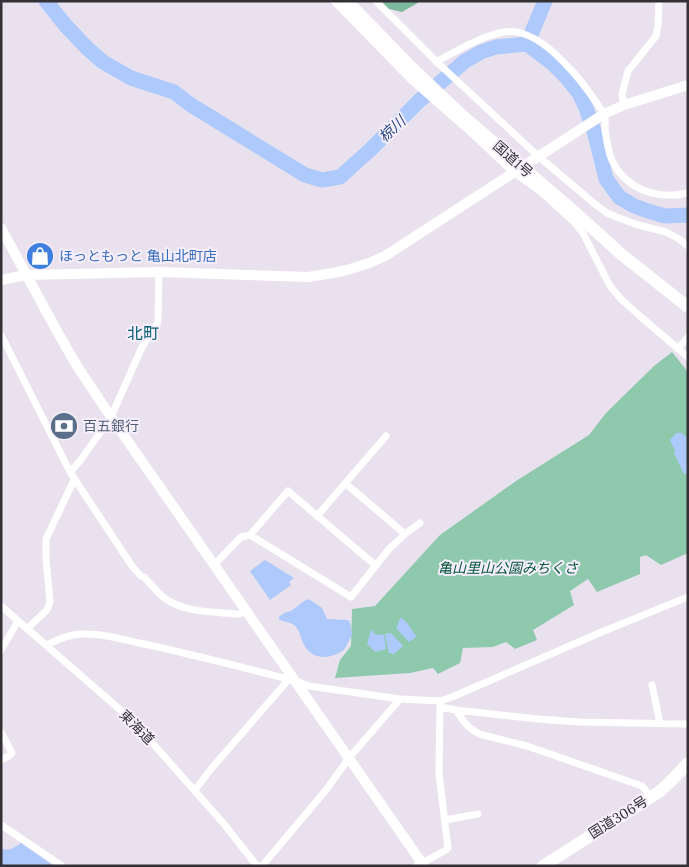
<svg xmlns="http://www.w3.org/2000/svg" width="689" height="867" viewBox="0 0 689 867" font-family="Lora,'Noto Sans JP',serif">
  <rect width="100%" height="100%" fill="#e9e2ee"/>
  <!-- green -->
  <path fill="#8ec9ad" d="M 672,352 L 688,372 L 688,553 L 661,565 L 646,555 L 640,557 L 640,574 L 597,592 L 588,579 L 570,591 L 574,605 L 533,630 L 537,640 L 515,649 L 506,642 L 493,647 L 463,648 L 460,663 L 438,674 L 433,668 L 410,673 L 335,678 L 340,660 L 351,646 L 352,609 L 375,606 L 440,535 L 516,481 L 589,435 L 606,413 L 654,366 Z"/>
  <!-- forest -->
  <path fill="#7dba9d" d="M 381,1 L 421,1 L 402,12 L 385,8 Z"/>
  <!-- water -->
  <path fill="#aec9fb" d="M 676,433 L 682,433 L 688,439 L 688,473 L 684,474 L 674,453 L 675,451 L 670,440 Z
    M 265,560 L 294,578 L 289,582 L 291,585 L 270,600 L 250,571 Z
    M 307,599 L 312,601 L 322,608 L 327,619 L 348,620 L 350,622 L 352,635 L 344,650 C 331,659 313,661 304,645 C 301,639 300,631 296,627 C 291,621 284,623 279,619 L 279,617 L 284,613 L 291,611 Z
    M 401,617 L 408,624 L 416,636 L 416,637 L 409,642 L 396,628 Z
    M 371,629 L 374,633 L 378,635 L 384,634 L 386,649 L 375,652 L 367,644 Z
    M 391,633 L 403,646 L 394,654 L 389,653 L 388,649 L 385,634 Z
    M 21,843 L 54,866 L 1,866 L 1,849 C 11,851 13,848 21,843 Z"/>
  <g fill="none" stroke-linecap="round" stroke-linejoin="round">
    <!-- river -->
    <path stroke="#aec9fb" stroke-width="15" d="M 46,1 L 66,26 L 88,49 L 103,62 L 131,78 L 174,92 L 191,105 L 305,175 L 322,180 L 340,177 L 370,150 L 419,101 L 465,61 L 481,52 L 496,47 L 527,44 L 552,63 L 566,77 L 579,93 L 586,108 L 594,131 L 606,179 L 619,197 L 634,206 L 651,212 L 665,216 L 688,215
      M 527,44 L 545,1"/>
    <!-- street -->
    <path stroke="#fff" stroke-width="7" d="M 334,1 L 411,80 L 467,129 L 513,172 L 541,192 L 574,222 L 583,233 L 610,286 L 621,299 L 641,317 L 688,357
      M 376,1 L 440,65 L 538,156 L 596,205 L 607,213 L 619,218 L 638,225 L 666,232 L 679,239 L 688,246
      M 436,62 C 457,51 498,25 521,33 C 542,39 558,56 572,71 C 582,82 590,93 598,105 C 599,107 603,111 604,114 C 606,118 605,125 605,129 C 606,138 608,147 610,155 C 612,162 615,166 619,172 C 636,193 662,199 688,193
      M 624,105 L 622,94 L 628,71 L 656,36 L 658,26 L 659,1
      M 1,335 L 70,472 L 132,566 L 141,576 L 144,577 C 150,583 156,591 163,597 C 183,613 214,612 239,614 L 246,611
      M 678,349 L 688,337
      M 70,472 L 80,461 L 111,417 L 142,347 L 158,322 L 159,272
      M 345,483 L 405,534
      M 317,516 L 386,436
      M 250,535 L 351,597 L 389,549 L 405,534 L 420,523
      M 214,565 L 241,537 L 250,535 L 288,491 L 375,565
      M 1,606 L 133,721 L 224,824 L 257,866
      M 28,628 L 47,610 L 50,602 L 46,559 L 46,539 L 74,480
      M 47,645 C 59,639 70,634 83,634 C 103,633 124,640 144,644 C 195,655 245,668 296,681 L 309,686 L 400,699 L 440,701 L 452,697 L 604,631 L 688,597
      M 1,650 L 18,621
      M 652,685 L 660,723
      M 440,707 L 456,710 L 538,719 L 579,722 L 688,724
      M 456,710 L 464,722 L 470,728 L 479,734 L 527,746 L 642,786 L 651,797
      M 1,732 L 12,753 L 9,756 L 1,760
      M 195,790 L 211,769 L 289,679
      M 445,820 L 478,814
      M 1,825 L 62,866
      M 262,866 L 326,790 L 349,758 L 400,699
      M 416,866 L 446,850 L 448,848 L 439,774 L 440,704"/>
    <!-- secondary -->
    <path stroke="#fff" stroke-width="10" d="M 1,228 L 58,333 L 77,366 L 111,417 L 424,866
      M 1,280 L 26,275 L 159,272 L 308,277 L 333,273 L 347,270 L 369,263 L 385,256 L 604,114 L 624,105 L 688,85"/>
    <!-- highway -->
    <path stroke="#fff" stroke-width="12" d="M 347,1 L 410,66 L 464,117 L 569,207 L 621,254 L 688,307
      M 543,866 L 659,792 L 670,782 L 688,763"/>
  </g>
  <!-- icons -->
  <defs>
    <symbol id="shop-disc" viewBox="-11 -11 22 22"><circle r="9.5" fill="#3f7fe0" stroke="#f6effb"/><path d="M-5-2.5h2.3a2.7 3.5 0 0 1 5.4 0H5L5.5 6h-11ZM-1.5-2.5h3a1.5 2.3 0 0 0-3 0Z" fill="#fff"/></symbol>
    <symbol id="bank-disc" viewBox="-11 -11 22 22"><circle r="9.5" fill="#5c6f8a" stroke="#f6effb"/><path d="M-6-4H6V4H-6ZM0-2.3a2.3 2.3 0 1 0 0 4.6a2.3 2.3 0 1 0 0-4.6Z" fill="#fff"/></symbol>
  </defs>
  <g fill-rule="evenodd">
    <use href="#shop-disc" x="24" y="240" width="32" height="32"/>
    <use href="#bank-disc" x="48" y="410" width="32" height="32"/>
  </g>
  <g text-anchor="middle" stroke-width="4" stroke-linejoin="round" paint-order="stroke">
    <!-- street labels -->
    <g font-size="14" fill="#333135" stroke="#f6effb">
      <text transform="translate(513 159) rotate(41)" y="5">国道1号</text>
      <text transform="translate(137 727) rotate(45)" y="5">東海道</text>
      <text transform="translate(618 817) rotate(-32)" y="5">国道306号</text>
    </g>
    <!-- shop labels -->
    <g font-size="14" fill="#366cbe" stroke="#f6effb" text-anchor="start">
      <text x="59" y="261">ほっともっと 亀山北町店</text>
    </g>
    <!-- service labels -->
    <g font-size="14" fill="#4e5e75" stroke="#f6effb" text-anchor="start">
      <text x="83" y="431">百五銀行</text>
    </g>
    <!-- park labels -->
    <g font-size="14" font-style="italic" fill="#03563b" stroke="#f6effb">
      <text x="508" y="573">亀山里山公園みちくさ</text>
    </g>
    <!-- water labels -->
    <g font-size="15" font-style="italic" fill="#2c4c87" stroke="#f6effb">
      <text transform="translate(392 129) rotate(-43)" y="5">椋川</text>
    </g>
    <!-- quarter labels -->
    <g font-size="16" fill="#086075" stroke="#f6effb">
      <text x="143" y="339">北町</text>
    </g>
  </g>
  <!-- border -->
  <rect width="689" height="867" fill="none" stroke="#333135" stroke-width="5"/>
</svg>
